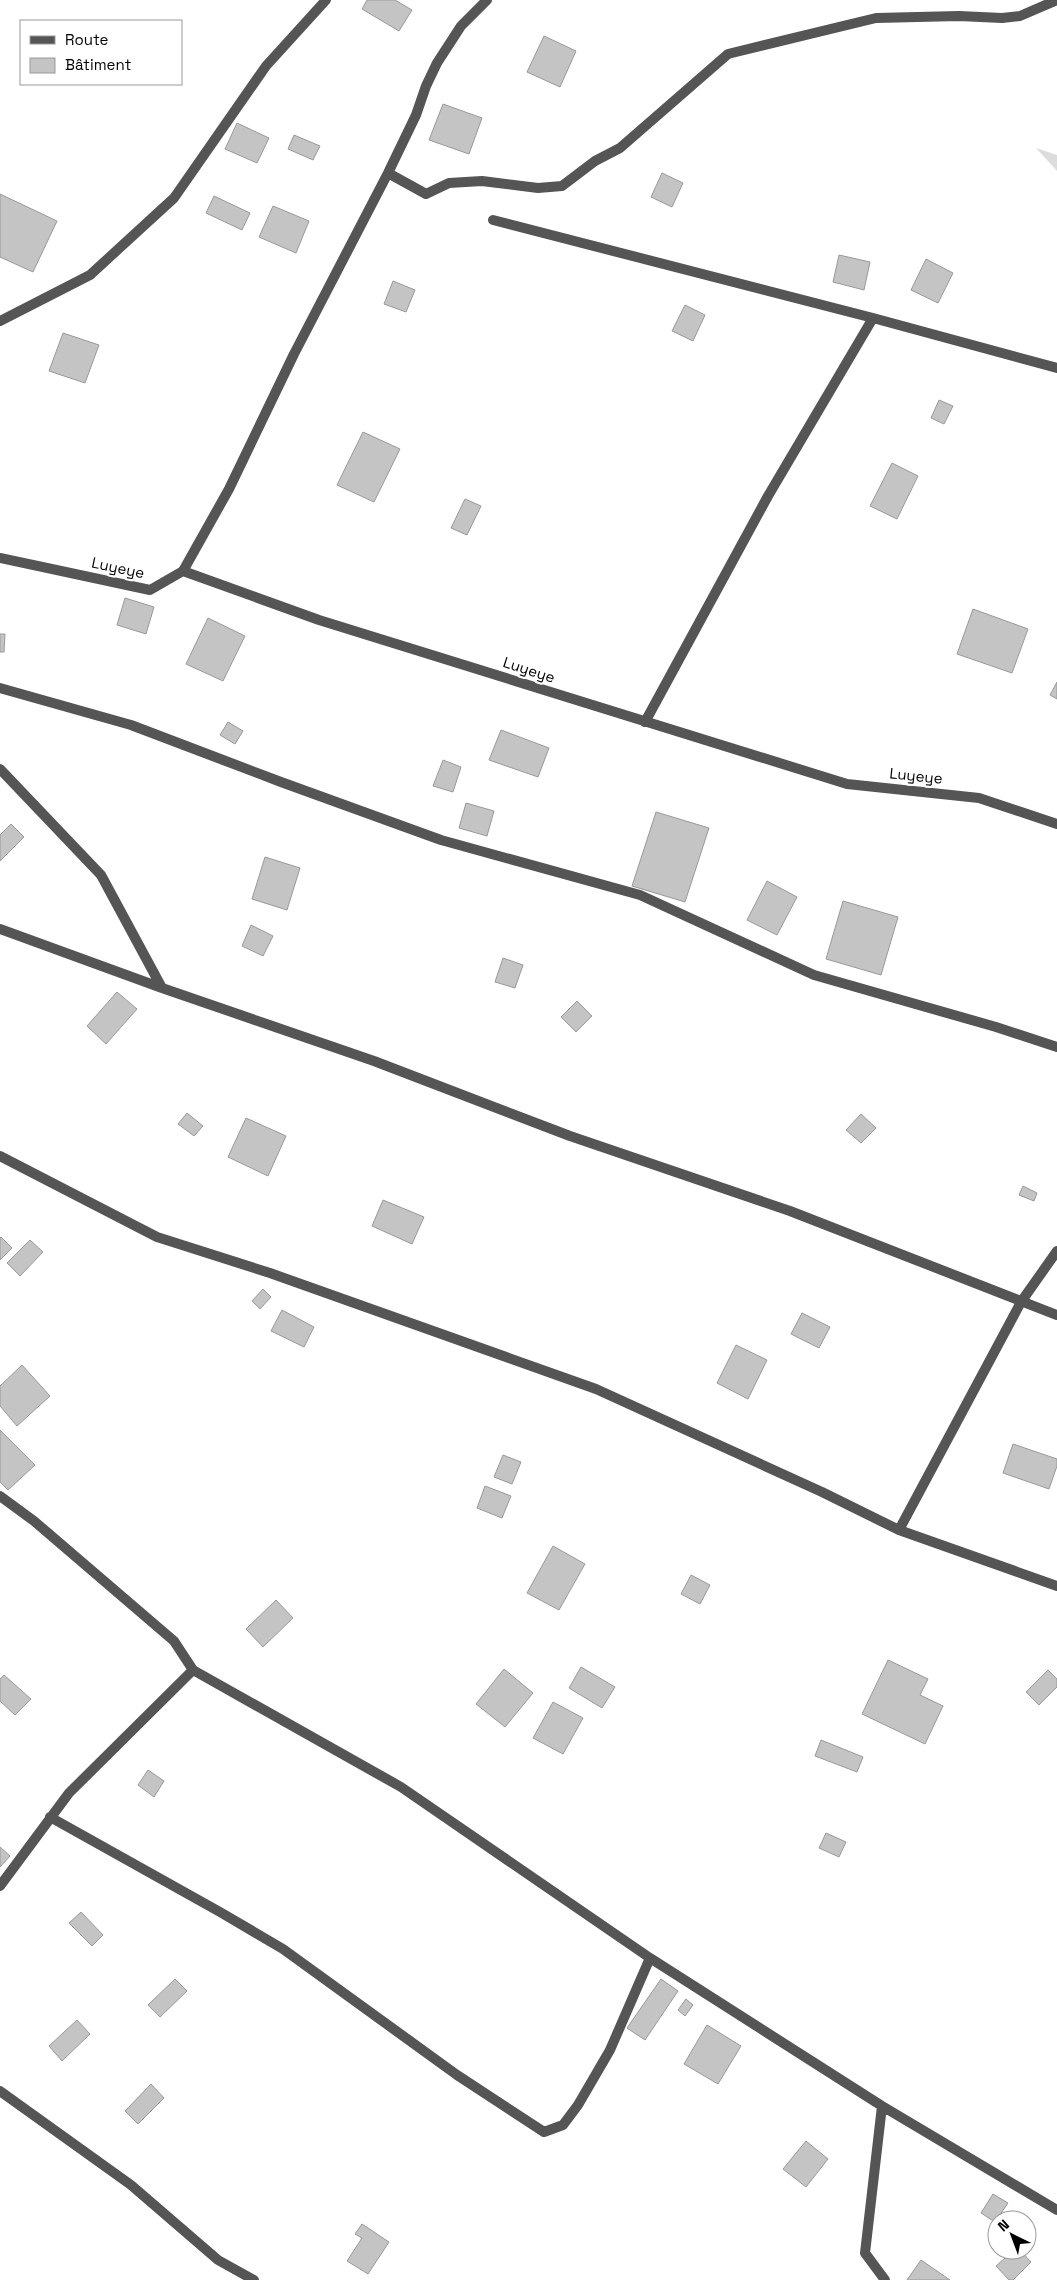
<svg xmlns="http://www.w3.org/2000/svg" width="1057" height="2280" viewBox="0 0 1057 2280" font-family="'Space Grotesk',sans-serif">
  <rect width="100%" height="100%" fill="#fff"/>
  <!-- green -->
  <path fill="#dcdcdc" d="M 1036,148 L 1057,155 L 1057,171 Z"/>
  <!-- building -->
  <path fill="#c4c4c4" stroke="#999" d="M 367,0 L 395,0 L 412,10 L 399,31 L 362,9 Z
    M 544,36 L 576,51 L 560,87 L 527,72 Z
    M 443,104 L 482,118 L 469,154 L 429,140 Z
    M 237,123 L 269,138 L 257,163 L 225,149 Z
    M 294,135 L 320,146 L 313,160 L 288,149 Z
    M 662,173 L 683,183 L 672,207 L 651,197 Z
    M 0,194 L 57,221 L 33,272 L 0,257 Z
    M 214,196 L 250,213 L 242,230 L 206,213 Z
    M 273,206 L 309,221 L 296,253 L 259,237 Z
    M 839,255 L 870,262 L 864,290 L 833,282 Z
    M 926,259 L 953,273 L 938,303 L 911,290 Z
    M 393,281 L 415,290 L 406,312 L 384,304 Z
    M 685,305 L 705,315 L 693,341 L 672,331 Z
    M 63,333 L 99,345 L 85,383 L 49,371 Z
    M 939,400 L 953,406 L 944,424 L 931,418 Z
    M 363,432 L 400,449 L 374,502 L 337,485 Z
    M 892,463 L 918,476 L 897,519 L 870,506 Z
    M 465,499 L 481,506 L 467,535 L 451,528 Z
    M 125,598 L 154,607 L 146,634 L 117,625 Z
    M 973,609 L 1028,629 L 1012,673 L 957,654 Z
    M 208,618 L 245,636 L 223,681 L 186,664 Z
    M 0,634 L 5,634 L 4,652 L 0,652 Z
    M 1057,682 L 1057,699 L 1050,695 Z
    M 228,722 L 243,731 L 235,744 L 220,735 Z
    M 501,730 L 549,748 L 538,777 L 489,760 Z
    M 443,760 L 461,767 L 453,792 L 433,786 Z
    M 466,803 L 494,811 L 487,836 L 459,828 Z
    M 656,812 L 709,828 L 685,902 L 632,886 Z
    M 11,824 L 24,837 L 0,861 L 0,835 Z
    M 265,857 L 300,868 L 287,910 L 252,899 Z
    M 767,881 L 797,897 L 777,935 L 747,920 Z
    M 843,901 L 898,917 L 881,975 L 826,959 Z
    M 251,925 L 273,936 L 263,956 L 242,946 Z
    M 503,958 L 523,965 L 515,988 L 495,982 Z
    M 117,992 L 137,1009 L 106,1044 L 87,1026 Z
    M 577,1001 L 592,1016 L 576,1032 L 561,1017 Z
    M 187,1113 L 203,1126 L 194,1136 L 178,1124 Z
    M 861,1114 L 876,1128 L 861,1143 L 846,1130 Z
    M 246,1118 L 286,1136 L 268,1176 L 228,1157 Z
    M 1023,1186 L 1037,1193 L 1034,1201 L 1019,1195 Z
    M 383,1200 L 424,1217 L 412,1244 L 372,1226 Z
    M 1,1237 L 12,1248 L 0,1260 L 0,1238 Z
    M 30,1240 L 43,1252 L 20,1276 L 7,1263 Z
    M 263,1289 L 271,1297 L 260,1309 L 252,1301 Z
    M 282,1310 L 314,1327 L 304,1347 L 271,1331 Z
    M 802,1313 L 830,1327 L 819,1348 L 791,1334 Z
    M 736,1345 L 767,1360 L 748,1399 L 717,1383 Z
    M 22,1365 L 50,1396 L 17,1426 L 0,1406 L 0,1386 Z
    M 0,1430 L 35,1465 L 8,1490 L 0,1482 Z
    M 1013,1444 L 1057,1459 L 1057,1466 L 1049,1489 L 1003,1473 Z
    M 503,1455 L 521,1462 L 512,1484 L 494,1477 Z
    M 485,1486 L 511,1496 L 502,1518 L 477,1508 Z
    M 553,1546 L 585,1564 L 559,1610 L 527,1593 Z
    M 691,1575 L 710,1585 L 700,1604 L 681,1594 Z
    M 276,1600 L 293,1618 L 263,1647 L 246,1629 Z
    M 888,1660 L 928,1679 L 920,1695 L 943,1706 L 925,1744 L 862,1714 Z
    M 581,1667 L 615,1687 L 602,1708 L 569,1688 Z
    M 504,1669 L 533,1693 L 505,1727 L 476,1704 Z
    M 1048,1670 L 1057,1679 L 1057,1687 L 1039,1705 L 1026,1692 Z
    M 4,1675 L 31,1699 L 15,1715 L 0,1701 L 0,1679 Z
    M 553,1702 L 583,1718 L 563,1754 L 533,1738 Z
    M 821,1740 L 863,1757 L 857,1772 L 815,1756 Z
    M 148,1770 L 164,1781 L 154,1797 L 138,1785 Z
    M 826,1833 L 846,1842 L 839,1857 L 819,1848 Z
    M 0,1847 L 10,1856 L 0,1867 Z
    M 81,1912 L 103,1935 L 92,1946 L 69,1923 Z
    M 175,1979 L 187,1991 L 160,2017 L 148,2005 Z
    M 661,1979 L 678,1991 L 645,2040 L 627,2028 Z
    M 686,1999 L 693,2005 L 685,2016 L 678,2010 Z
    M 77,2020 L 90,2034 L 62,2061 L 49,2046 Z
    M 707,2025 L 741,2046 L 718,2084 L 684,2064 Z
    M 151,2084 L 164,2098 L 138,2124 L 125,2111 Z
    M 806,2141 L 828,2159 L 806,2187 L 783,2169 Z
    M 993,2194 L 1008,2203 L 995,2222 L 981,2213 Z
    M 362,2224 L 389,2242 L 368,2274 L 347,2261 L 362,2238 L 355,2234 Z
    M 1014,2250 L 1020,2250 L 1031,2262 L 1013,2280 L 1009,2280 L 996,2266 Z
    M 921,2260 L 950,2280 L 907,2280 Z"/>
  <g fill="none" stroke-linecap="round" stroke-linejoin="round">
    <!-- minor -->
    <path stroke="#555" stroke-width="10" d="M 388,173 L 426,194 L 449,183 L 482,181 L 538,188 L 562,186 L 595,161 L 620,148 L 728,54 L 736,52 L 876,18 L 959,16 L 1002,18 L 1020,16 L 1057,0
      M 493,220 L 873,318
      M 0,321 L 90,275 L 174,198 L 266,66 L 326,0
      M 183,571 L 229,489 L 294,354 L 388,173 L 416,115 L 426,86 L 437,63 L 461,26 L 487,0
      M 0,688 L 131,725 L 281,782 L 441,840 L 640,895 L 814,975 L 996,1027 L 1057,1047
      M 645,722 L 768,496 L 873,318 L 1057,368
      M 0,769 L 101,875 L 162,988
      M 0,929 L 162,988 L 374,1061 L 570,1136 L 790,1211 L 1057,1315
      M 0,1156 L 157,1237 L 270,1273 L 596,1389 L 822,1492 L 899,1530 L 1057,1586
      M 0,1496 L 34,1521 L 174,1641 L 193,1670 L 401,1787 L 650,1958 L 882,2106 L 1057,2210
      M 899,1530 L 1021,1302 L 1057,1251
      M 50,1817 L 220,1912 L 283,1949 L 457,2075 L 544,2132 L 563,2125 L 578,2105 L 610,2050 L 650,1958
      M 0,1886 L 69,1793 L 193,1670
      M 0,2091 L 131,2185 L 218,2260 L 254,2280
      M 882,2106 L 865,2253 L 885,2280"/>
    <!-- tertiary -->
    <path stroke="#555" stroke-width="10" d="M 0,558 L 150,590 L 183,571 L 319,620 L 847,784 L 979,798 L 1057,824"/>
  </g>
  <g text-anchor="middle" stroke-width="4.5" stroke-linejoin="round" paint-order="stroke">
    <!-- street labels -->
    <g font-size="15" fill="#000" stroke="#fff">
      <text transform="translate(118 568) rotate(12)" y="5">Luyeye</text>
      <text transform="translate(529 670) rotate(18)" y="5">Luyeye</text>
      <text transform="translate(916 776) rotate(6)" y="5">Luyeye</text>
    </g>
  </g>
  <!-- legend -->
  <rect x="20" y="20" width="162" height="65" fill="#ffffff" stroke="#999999"/>
  <rect x="30" y="36" width="25" height="8" fill="#555555" stroke="#999999"/>
  <text x="65" y="45" font-size="15" fill="#000000">Route</text>
  <rect x="30" y="58" width="25" height="15" fill="#c4c4c4" stroke="#999999"/>
  <text x="65" y="70" font-size="15" fill="#000000">Bâtiment</text>
  <!-- north arrow -->
  <g transform="translate(1012 2235) rotate(318)"><circle r="24" fill="#ffffff" stroke="#999999"/>
  <path d="M0-4L9 19L0 12L-9 19Z" fill="#000000"/>
  <text y="-8" font-size="14" font-weight="bold" text-anchor="middle" fill="#000000">N</text>
  </g>
</svg>
